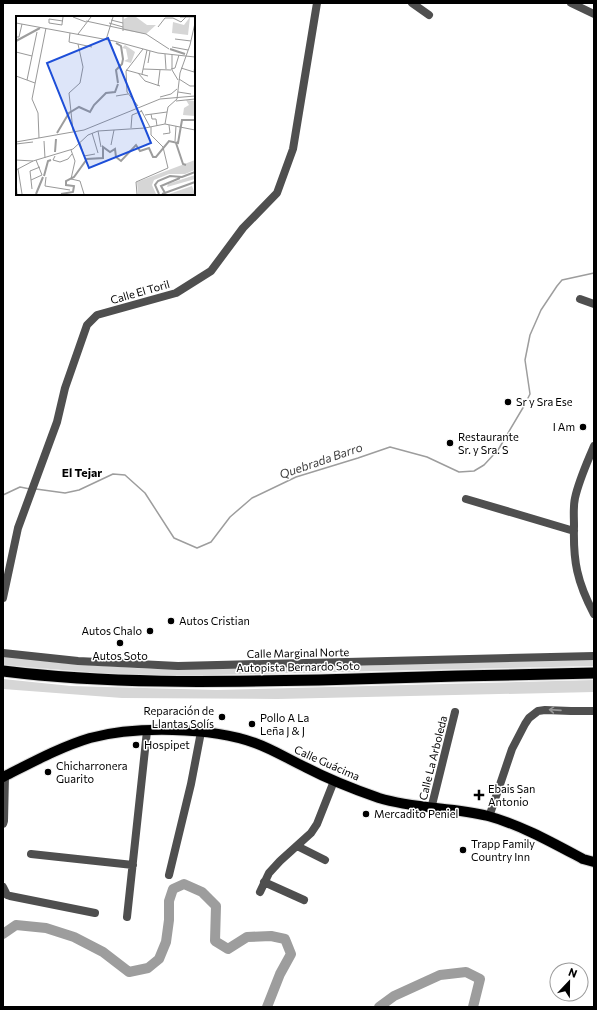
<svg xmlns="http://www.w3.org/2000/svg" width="597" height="1010" viewBox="0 0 597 1010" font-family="Commissioner,sans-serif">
  <rect width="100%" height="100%" fill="#fff"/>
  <!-- green -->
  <path fill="#d6d6d6" d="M 3,656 L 72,664 L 151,669 L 321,668 L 405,664 L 594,659 L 594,666 L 172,676 L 110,674 L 3,665 Z
    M 3,679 L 71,686 L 217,690 L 594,680 L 594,692 L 277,699 L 122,698 L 3,689 Z"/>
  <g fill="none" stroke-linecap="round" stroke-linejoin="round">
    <!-- stream -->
    <path stroke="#9d9d9d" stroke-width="1.5" d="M 528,398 L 530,394 L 525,360 L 530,335 L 541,310 L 557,286 L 562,280 L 594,273
      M 36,489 L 65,493 L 79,490 L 113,474 L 125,475 L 145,493 L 174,538 L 197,548 L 211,542 L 230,517 L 252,498 L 296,477 L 358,458 L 390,447 L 427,457 L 459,472 L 474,471 L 484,465 L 498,450 L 524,406
      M 3,495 L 20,487 L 30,489"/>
    <!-- river -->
    <path stroke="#9d9d9d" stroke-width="10" d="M 3,934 L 16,925 L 46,928 L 74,937 L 103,952 L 129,972 L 148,968 L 159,959 L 166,942 L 169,920 L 169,901 L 173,889 L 184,884 L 202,892 L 216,906 L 215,941 L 228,949 L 247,937 L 271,936 L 285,939 L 291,954 L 280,974 L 267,1007
      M 379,1007 L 394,996 L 440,975 L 466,972 L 480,979 L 473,1007"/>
    <defs>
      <path id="major" d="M 3,777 C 31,763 60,747 90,738 C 135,726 211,727 255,743 C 272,749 288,759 305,767 C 328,779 353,789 379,798 C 415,809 452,807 488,816 C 521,825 553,843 583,859 L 594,862"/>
      <path id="highway" d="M 3,671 C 108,684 214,682 319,680 C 411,677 502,675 594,673"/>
    </defs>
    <!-- major casing -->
    <use href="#major" stroke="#dbdbdb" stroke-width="12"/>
    <!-- highway casing -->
    <use href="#highway" stroke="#dbdbdb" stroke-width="13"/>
    <!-- minor -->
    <path stroke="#4f4f4f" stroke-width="8" d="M 412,3 L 429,15
      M 571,3 L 594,14
      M 580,299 L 594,304
      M 594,446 C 587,463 579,480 575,498 C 573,507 574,517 574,526 C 573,561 577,582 594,614
      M 466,499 L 574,531
      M 3,598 L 18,528 L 57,422 L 65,388 L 87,325 L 97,315 L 176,293 L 211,271 L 243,228 L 277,193 L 293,149 L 317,3
      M 3,653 L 78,661 L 178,666 L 594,656
      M 431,809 L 455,712
      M 489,817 L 512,749 L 525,724 L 529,718 L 538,711 L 545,710 L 571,711 L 594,711
      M 3,824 L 4,821 L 5,776
      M 297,846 L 325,860
      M 31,854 L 133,865
      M 169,875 L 191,784 L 201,732
      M 264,882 L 304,900
      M 3,887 L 7,895 L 10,896 L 95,913
      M 260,892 L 269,873 L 280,861 L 311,833 L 317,824 L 334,781
      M 127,917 L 147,731"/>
    <!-- major -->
    <use href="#major" stroke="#000" stroke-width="10"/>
    <!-- highway -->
    <use href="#highway" stroke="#000" stroke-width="11"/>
  </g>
  <!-- one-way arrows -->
  <defs><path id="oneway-shaft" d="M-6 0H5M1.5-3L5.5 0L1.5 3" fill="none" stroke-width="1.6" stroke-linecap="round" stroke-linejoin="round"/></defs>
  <use stroke="#959595" href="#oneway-shaft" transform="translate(555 710) rotate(-176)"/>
  <!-- markers -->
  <g fill="#000" stroke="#fff" stroke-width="1.5">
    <circle cx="508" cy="402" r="4"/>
    <circle cx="583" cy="427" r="4"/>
    <circle cx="450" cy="443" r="4"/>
    <circle cx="171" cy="621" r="4"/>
    <circle cx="150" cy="631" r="4"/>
    <circle cx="120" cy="643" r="4"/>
    <circle cx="222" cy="717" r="4"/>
    <circle cx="252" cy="724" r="4"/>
    <circle cx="136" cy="745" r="4"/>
    <circle cx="48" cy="772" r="4"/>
    <path d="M477 789h4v4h4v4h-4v4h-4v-4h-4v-4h4z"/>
    <circle cx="366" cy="814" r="4"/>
    <circle cx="463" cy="850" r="4"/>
  </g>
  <g text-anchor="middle" stroke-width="3" stroke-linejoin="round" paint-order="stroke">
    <!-- street labels -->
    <g font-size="11" fill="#000" stroke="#fff">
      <text transform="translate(140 292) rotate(-16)" y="4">Calle El Toril</text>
      <text transform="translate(298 653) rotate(-1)" y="4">Calle Marginal Norte</text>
      <text transform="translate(298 667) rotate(-1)" y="4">Autopista Bernardo Soto</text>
      <text transform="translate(433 758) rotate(-76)" y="4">Calle La Arboleda</text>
      <text transform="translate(327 763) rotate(24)" y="4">Calle Guácima</text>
    </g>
    <!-- poi labels -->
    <g font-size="11" fill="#000" stroke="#fff" text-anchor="start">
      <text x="516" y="406">Sr y Sra Ese</text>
      <text x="575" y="431" text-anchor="end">I Am</text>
      <text x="458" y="441">Restaurante<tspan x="458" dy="13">Sr. y Sra. S</tspan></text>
      <text x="179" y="625">Autos Cristian</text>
      <text x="142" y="635" text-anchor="end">Autos Chalo</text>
      <text x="120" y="660" text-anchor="middle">Autos Soto</text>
      <text x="214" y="715" text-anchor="end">Reparación de<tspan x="214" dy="13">Llantas Solís</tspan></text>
      <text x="260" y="722">Pollo A La<tspan x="260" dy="13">Leña J &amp; J</tspan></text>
      <text x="144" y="749">Hospipet</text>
      <text x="56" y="770">Chicharronera<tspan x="56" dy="13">Guarito</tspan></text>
      <text x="488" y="793">Ebais San<tspan x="488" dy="13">Antonio</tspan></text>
      <text x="374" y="818">Mercadito Peniel</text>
      <text x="471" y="848">Trapp Family<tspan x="471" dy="13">Country Inn</tspan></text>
    </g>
    <!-- water labels -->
    <g font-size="12" font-style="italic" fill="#3e3e3e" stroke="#fff">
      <text transform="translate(321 461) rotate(-19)" y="4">Quebrada Barro</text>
    </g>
    <!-- neighbourhood labels -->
    <g font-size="12" font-weight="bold" fill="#000" stroke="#fff">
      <text x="82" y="477">El Tejar</text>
    </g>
  </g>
  <!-- overview -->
  <g transform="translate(16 16)">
    <rect width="179" height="179" fill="#fff"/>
    <path d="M 112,1 L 120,1 L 131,9 L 140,9 L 130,18 L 107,14 L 108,3 ZM 174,1 L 172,19 L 156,17 L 157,6 L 168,9 ZM 109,29 L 119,36 L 115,47 L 108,45 L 112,43 L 110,33 L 106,32 ZM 170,84 L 179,85 L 179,100 L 167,99 L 168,92 L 173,89 ZM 179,144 L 179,154 L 169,158 L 153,158 L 138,164 L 136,169 L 140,178 L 122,178 L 121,166 ZM 179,159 L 179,163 L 151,171 L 152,168 ZM 176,170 L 179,178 L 153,178 Z" fill="#d6d6d6"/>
    <path fill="none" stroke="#9d9d9d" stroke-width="2" d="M 0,25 L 24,12M 100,27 L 105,30 L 107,43 L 106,48 L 100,54 L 102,67M 154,33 L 169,38M 41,117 L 53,97 L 63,91 L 74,96 L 78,89 L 90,77 L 99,76 L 102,68M 160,127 L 167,148 L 170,149M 39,136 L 40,123M 28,160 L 32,145 L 35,144M 149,177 L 145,170 L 164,162M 20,178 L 27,161M 45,178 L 57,176 L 58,170 L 50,169 L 50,165 L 58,161 L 71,143 L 87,142 L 87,131 L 94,136 L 99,133 L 100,141 L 105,145 L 120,129 L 124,135 L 133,132 L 137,141 L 140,141 L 153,125 L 162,127 L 166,104 L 179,104M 143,178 L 139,169 L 142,165 L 154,160 L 166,161 L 179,156M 146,178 L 179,166"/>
    <path fill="none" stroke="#999" stroke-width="1" d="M 57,1 L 70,6M 164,1 L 179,1M 95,4 L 107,7M 47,5 L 33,3 L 33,7 L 46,9 L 46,8 L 47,1M 70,5 L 130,18 L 153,33M 0,7 L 98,25 L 142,37 L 179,41M 93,7 L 107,11M 142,11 L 149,2 L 157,2 L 165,6 L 170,1M 107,15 L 107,1M 54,17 L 53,26 L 62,28 L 67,51 L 64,67 L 53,77 L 57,115M 62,18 L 75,1M 0,21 L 3,21 L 6,8M 159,23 L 175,25M 90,24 L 97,1M 62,28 L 76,31M 156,31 L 172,34M 0,36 L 16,40M 149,38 L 150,53M 156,39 L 156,54 L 162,64M 132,47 L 134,35M 165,52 L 178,56 L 179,49M 127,53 L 155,54M 155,53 L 159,52 L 163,39M 110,54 L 132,60M 122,57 L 129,65 L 144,70M 126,58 L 131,34M 0,60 L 19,67M 163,63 L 174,70 L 179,70M 11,64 L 21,16M 142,70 L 144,54M 162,76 L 175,78M 100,80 L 112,78M 144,81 L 155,78 L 161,73M 160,85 L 179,83M 122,90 L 111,76 L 110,55 L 127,33M 125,94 L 134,111M 135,98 L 136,103 L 140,103 L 141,110M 129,99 L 151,96M 149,108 L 179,114M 115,112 L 116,99 L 126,95M 82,115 L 85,131M 76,117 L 82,137M 147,118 L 154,117 L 153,109M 23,122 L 22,97 L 16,83 L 30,12M 28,125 L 29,142M 159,125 L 160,110M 0,126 L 68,114 L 144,83 L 179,80M 64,127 L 68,140 L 79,138M 0,128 L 17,126M 95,129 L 98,114M 55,134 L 59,145 L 55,163 L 64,165 L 68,178M 39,140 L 37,144 L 44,146 L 52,143 L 56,138M 0,144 L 17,145M 20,144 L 26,159M 2,153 L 6,178M 0,154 L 17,145 L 57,133 L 72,119 L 82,115 L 129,112 L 149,108 L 152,91 L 161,83 L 164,57 L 174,29 L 179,7M 30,161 L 29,170 L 54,174M 15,164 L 26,159M 0,165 L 1,178M 16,173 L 14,155 L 24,151M 121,178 L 120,166 L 152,152 L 147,131 L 135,119 L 135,111"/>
    <path fill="#1d4ed8" fill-opacity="0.15" stroke="#1d4ed8" stroke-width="2" d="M 92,22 L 135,127 L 73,152 L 31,47 Z"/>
    <rect width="179" height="179" fill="none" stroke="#000" stroke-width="2"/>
  </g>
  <!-- border -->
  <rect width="597" height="1010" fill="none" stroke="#000000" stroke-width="8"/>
  <!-- north arrow -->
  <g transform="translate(569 982) rotate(22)"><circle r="19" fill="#ffffff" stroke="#999999"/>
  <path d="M0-3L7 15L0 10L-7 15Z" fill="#000000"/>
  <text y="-6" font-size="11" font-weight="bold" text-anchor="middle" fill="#000000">N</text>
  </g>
</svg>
